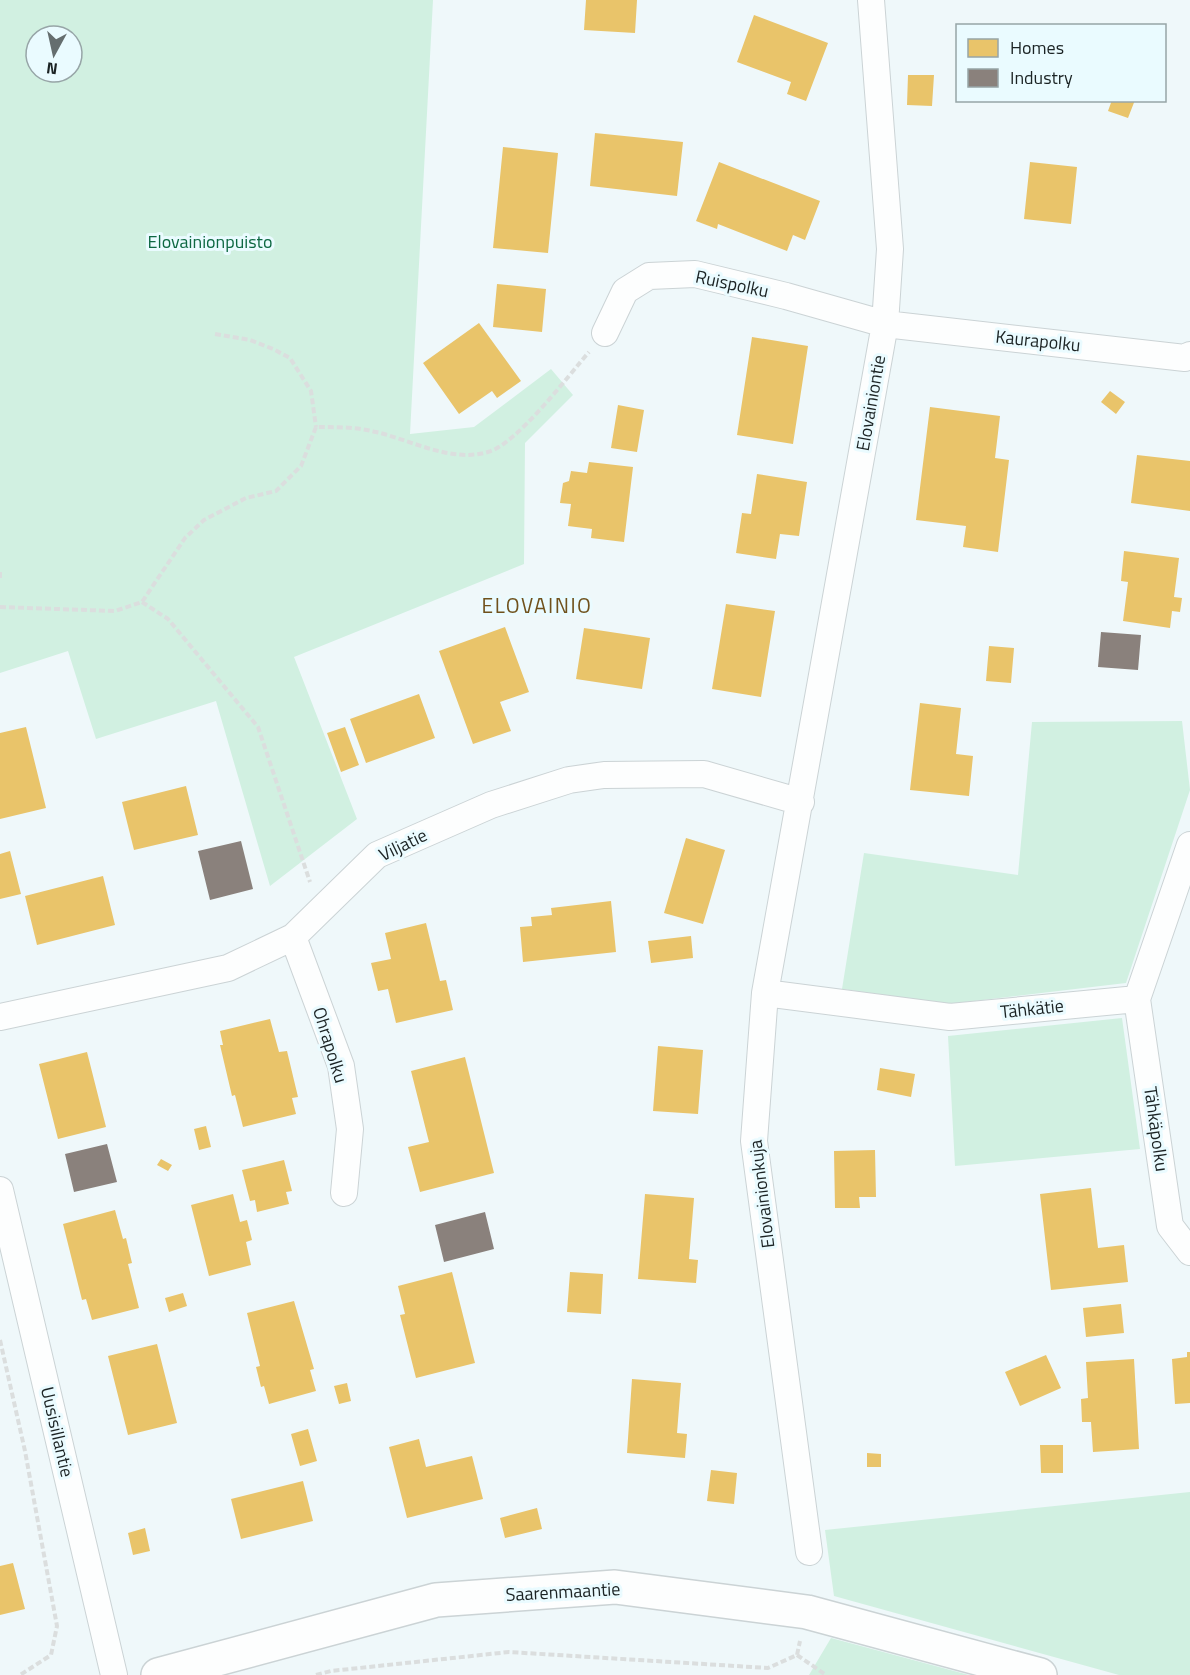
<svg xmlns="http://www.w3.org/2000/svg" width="1190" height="1675" viewBox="0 0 1190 1675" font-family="'Titillium Web',sans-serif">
  <rect width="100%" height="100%" fill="#eff8fa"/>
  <!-- green -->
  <path fill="#d1f0e1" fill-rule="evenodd" d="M 0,0 L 433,0 L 410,434 L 474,427 L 551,369 L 573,395 L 525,443 L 524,564 L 294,657 L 357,819 L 270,886 L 216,701 L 96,739 L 68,651 L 0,673 ZM 36,36 L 72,36 L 72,72 L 36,72 Z
    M 1182,721 L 1190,790 L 1126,983 L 949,1004 L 842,989 L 864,853 L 1018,875 L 1032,722 Z
    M 1122,1018 L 1140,1149 L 955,1166 L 948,1036 Z
    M 1190,1492 L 1190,1675 L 1119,1675 L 834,1596 L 825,1530 Z
    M 831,1638 L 969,1675 L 809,1675 Z"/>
  <!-- homes -->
  <path fill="#e9c46a" d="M 586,0 L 637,0 L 635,33 L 584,30 Z
    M 754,15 L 828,43 L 806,101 L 787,94 L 791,82 L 737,62 Z
    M 908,75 L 934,75 L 932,106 L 907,105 Z
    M 1112,100 L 1135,100 L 1128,118 L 1108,111 Z
    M 595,133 L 683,142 L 677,196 L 590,186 Z
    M 503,147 L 558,153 L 548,253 L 493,248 Z
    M 719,162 L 820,201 L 805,240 L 793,235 L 787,251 L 718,224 L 717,229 L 696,221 Z
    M 1030,162 L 1077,167 L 1071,224 L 1024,219 Z
    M 497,284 L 546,289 L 542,332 L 493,327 Z
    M 479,323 L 521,381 L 497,398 L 492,391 L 459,414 L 423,363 Z
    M 752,337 L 808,346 L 793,444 L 737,435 Z
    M 1110,391 L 1125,402 L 1116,414 L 1101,402 Z
    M 618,405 L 644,410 L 637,452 L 611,448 Z
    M 930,407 L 1000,416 L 995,458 L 1009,460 L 998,552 L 963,547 L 966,526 L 916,520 Z
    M 1137,455 L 1190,461 L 1190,511 L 1131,503 Z
    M 589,462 L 633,467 L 624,542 L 591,538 L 592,529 L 568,526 L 571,504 L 560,503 L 563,483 L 569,481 L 571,471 L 587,473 Z
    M 757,474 L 807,482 L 799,536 L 780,534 L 776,559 L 736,553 L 742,513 L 751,514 Z
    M 1124,551 L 1179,558 L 1174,597 L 1182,598 L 1180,612 L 1172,611 L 1170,628 L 1123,621 L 1128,582 L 1121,581 Z
    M 726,604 L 775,611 L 761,697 L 712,689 Z
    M 505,627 L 529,692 L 500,702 L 511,731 L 473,744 L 439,651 Z
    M 584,628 L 650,638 L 642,689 L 576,679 Z
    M 989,646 L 1014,648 L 1011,683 L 986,681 Z
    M 419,694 L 435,738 L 366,763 L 350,719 Z
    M 920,703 L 961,708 L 956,754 L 973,756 L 969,796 L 910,790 Z
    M 26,727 L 46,808 L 0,819 L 0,733 Z
    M 345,727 L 359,765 L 341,772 L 327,733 Z
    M 186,786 L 198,835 L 134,850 L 122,802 Z
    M 686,838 L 725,850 L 703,924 L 664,913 Z
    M 10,851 L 21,894 L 0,899 L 0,854 Z
    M 103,876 L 115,925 L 37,945 L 25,896 Z
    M 611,901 L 616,952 L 523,962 L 520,927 L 532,926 L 531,917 L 552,915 L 551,908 Z
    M 426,923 L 440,981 L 446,980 L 453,1010 L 396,1023 L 388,989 L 378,991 L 371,963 L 391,959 L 385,933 Z
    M 691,936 L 693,958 L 651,963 L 648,941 Z
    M 270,1019 L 279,1052 L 287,1051 L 298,1097 L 292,1098 L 296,1114 L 243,1127 L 235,1095 L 232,1096 L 220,1045 L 223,1045 L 220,1031 Z
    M 658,1046 L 703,1050 L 698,1114 L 653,1111 Z
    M 87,1052 L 106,1127 L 58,1139 L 39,1064 Z
    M 465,1057 L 494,1173 L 420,1192 L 408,1147 L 429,1142 L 411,1071 Z
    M 880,1068 L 915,1074 L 911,1097 L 877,1090 Z
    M 206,1126 L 211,1147 L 199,1150 L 194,1129 Z
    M 875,1150 L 876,1197 L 859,1197 L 860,1208 L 835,1208 L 834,1151 Z
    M 161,1159 L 172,1165 L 168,1171 L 157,1165 Z
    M 284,1160 L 292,1191 L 286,1192 L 289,1204 L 257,1212 L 255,1200 L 250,1201 L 242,1170 Z
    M 1091,1188 L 1098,1248 L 1124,1245 L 1128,1282 L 1051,1290 L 1040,1194 Z
    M 233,1194 L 240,1222 L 247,1220 L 252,1240 L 246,1242 L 251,1265 L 209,1276 L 191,1205 Z
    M 645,1194 L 694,1198 L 689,1259 L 698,1260 L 696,1283 L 638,1279 Z
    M 115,1210 L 123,1239 L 126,1238 L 132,1263 L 128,1264 L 139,1308 L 92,1320 L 86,1299 L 82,1300 L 63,1224 Z
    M 452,1272 L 475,1363 L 416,1378 L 400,1315 L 405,1314 L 398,1286 Z
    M 570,1272 L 603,1274 L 601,1314 L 567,1312 Z
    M 183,1293 L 187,1306 L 169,1312 L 165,1298 Z
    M 294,1301 L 314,1369 L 310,1370 L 316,1391 L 269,1404 L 264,1386 L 261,1387 L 256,1367 L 260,1366 L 247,1313 Z
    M 1121,1304 L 1124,1333 L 1086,1337 L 1083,1308 Z
    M 157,1344 L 177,1423 L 128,1435 L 108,1356 Z
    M 1187,1352 L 1190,1352 L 1190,1403 L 1175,1404 L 1172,1359 L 1187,1357 Z
    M 1046,1355 L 1061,1388 L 1020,1406 L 1005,1372 Z
    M 1134,1359 L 1139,1449 L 1093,1452 L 1091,1422 L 1082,1422 L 1081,1399 L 1088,1398 L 1086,1362 Z
    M 632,1379 L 681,1383 L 677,1433 L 687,1434 L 685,1458 L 627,1453 Z
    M 347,1383 L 351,1401 L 339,1404 L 334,1386 Z
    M 308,1429 L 317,1461 L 300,1466 L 291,1434 Z
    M 419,1439 L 426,1467 L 472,1456 L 483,1499 L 407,1518 L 389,1447 Z
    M 1040,1445 L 1063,1445 L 1063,1473 L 1041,1473 Z
    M 867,1453 L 881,1454 L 881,1467 L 867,1467 Z
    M 711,1470 L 737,1473 L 734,1504 L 707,1501 Z
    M 303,1481 L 313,1521 L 241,1539 L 231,1499 Z
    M 537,1508 L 542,1529 L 505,1538 L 500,1518 Z
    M 145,1528 L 150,1551 L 133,1555 L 128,1533 Z
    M 13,1563 L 25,1609 L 0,1615 L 0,1566 Z"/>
  <!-- industry -->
  <path fill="#8a817c" d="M 1101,632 L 1141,635 L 1138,670 L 1098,667 Z
    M 241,841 L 253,889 L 210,900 L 198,851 Z
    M 107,1144 L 117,1182 L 74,1192 L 65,1154 Z
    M 485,1212 L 494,1249 L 444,1262 L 435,1225 Z"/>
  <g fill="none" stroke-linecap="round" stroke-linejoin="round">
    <defs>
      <path id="street" d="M 605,333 L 625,291 L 649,276 L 695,274 L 786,296 L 885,324 L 1185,358 L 1190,355
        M 293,937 L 341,1066 L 350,1129 L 344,1193
        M 765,993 L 950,1017 L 1137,999 L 1190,845
        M 1137,999 L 1170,1226 L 1190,1252
        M 0,1017 L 228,968 L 293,937 L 377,855 L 491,805 L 569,780 L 604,775 L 704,774 L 801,802
        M 0,1190 L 114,1675
        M 809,1552 L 754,1141 L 765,993 L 885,324 L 890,249 L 871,0"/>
      <path id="secondary" d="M 158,1675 L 436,1600 L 615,1587 L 807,1612 L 1040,1675"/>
    </defs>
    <!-- street casing -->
    <use href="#street" stroke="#cbd3d5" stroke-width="28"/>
    <!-- secondary casing -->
    <use href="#secondary" stroke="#cbd3d5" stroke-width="36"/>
    <!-- path -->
    <path stroke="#dbdede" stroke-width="4" stroke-dasharray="6 3" stroke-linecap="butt" d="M 215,334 L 250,340 L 273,349 L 290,358 L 311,391 L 316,427
      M 0,572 L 0,578
      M 142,602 L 168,619 L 258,727 L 310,882
      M 0,607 L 115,611 L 142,602 L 185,538 L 204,520 L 246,498 L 276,491 L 301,466 L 316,427 C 336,427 356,427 376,432 C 411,440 451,463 488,452 C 517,444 568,376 589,352
      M 0,1340 L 25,1451 L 57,1626 L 51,1655 L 20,1675
      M 797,1655 L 826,1675
      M 316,1675 L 331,1671 L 509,1652 L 768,1668 L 797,1655 L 800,1641"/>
    <!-- street -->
    <use href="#street" stroke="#fdfefe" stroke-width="26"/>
    <!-- secondary -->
    <use href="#secondary" stroke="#fdfefe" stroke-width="33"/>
  </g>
  <g text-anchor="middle" stroke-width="6" stroke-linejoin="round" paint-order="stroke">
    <!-- park labels -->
    <g font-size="18" fill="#0d6842" stroke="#eafbff">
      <text x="210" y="248">Elovainionpuisto</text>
    </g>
    <!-- street labels -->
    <g font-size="18" fill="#1b2324" stroke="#eafbff">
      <text transform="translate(732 284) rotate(12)" y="6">Ruispolku</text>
      <text transform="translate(1038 341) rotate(6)" y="6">Kaurapolku</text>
      <text transform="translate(871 403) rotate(-80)" y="6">Elovainiontie</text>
      <text transform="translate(403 845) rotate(-26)" y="6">Viljatie</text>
      <text transform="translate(1032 1009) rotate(-6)" y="6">Tähkätie</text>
      <text transform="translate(330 1045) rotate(73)" y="6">Ohrapolku</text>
      <text transform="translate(1156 1129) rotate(82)" y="6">Tähkäpolku</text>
      <text transform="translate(762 1194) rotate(-97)" y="6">Elovainionkuja</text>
      <text transform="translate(57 1432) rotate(77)" y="6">Uusisillantie</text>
      <text transform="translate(563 1592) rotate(-3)" y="6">Saarenmaantie</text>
    </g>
    <!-- quarter labels -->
    <g font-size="21" letter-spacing="1.5" fill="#70511c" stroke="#eafbff">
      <text x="537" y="613">ELOVAINIO</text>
    </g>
  </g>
  <!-- legend -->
  <rect x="956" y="24" width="210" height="78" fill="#eafbff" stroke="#97a5a7" stroke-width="1.5"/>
  <rect x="968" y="39" width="30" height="18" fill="#e9c46a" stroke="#97a5a7" stroke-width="1.5"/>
  <text x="1010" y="54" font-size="18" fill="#1b2324">Homes</text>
  <rect x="968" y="69" width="30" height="18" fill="#8a817c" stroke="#97a5a7" stroke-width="1.5"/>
  <text x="1010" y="84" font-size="18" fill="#1b2324">Industry</text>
  <!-- north arrow -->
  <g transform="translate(54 54) rotate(188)"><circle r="28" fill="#eafbff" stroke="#97a5a7" stroke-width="1.5"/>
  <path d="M0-4.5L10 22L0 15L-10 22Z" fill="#656e6f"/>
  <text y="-9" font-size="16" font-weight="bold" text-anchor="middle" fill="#1b2324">N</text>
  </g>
</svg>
